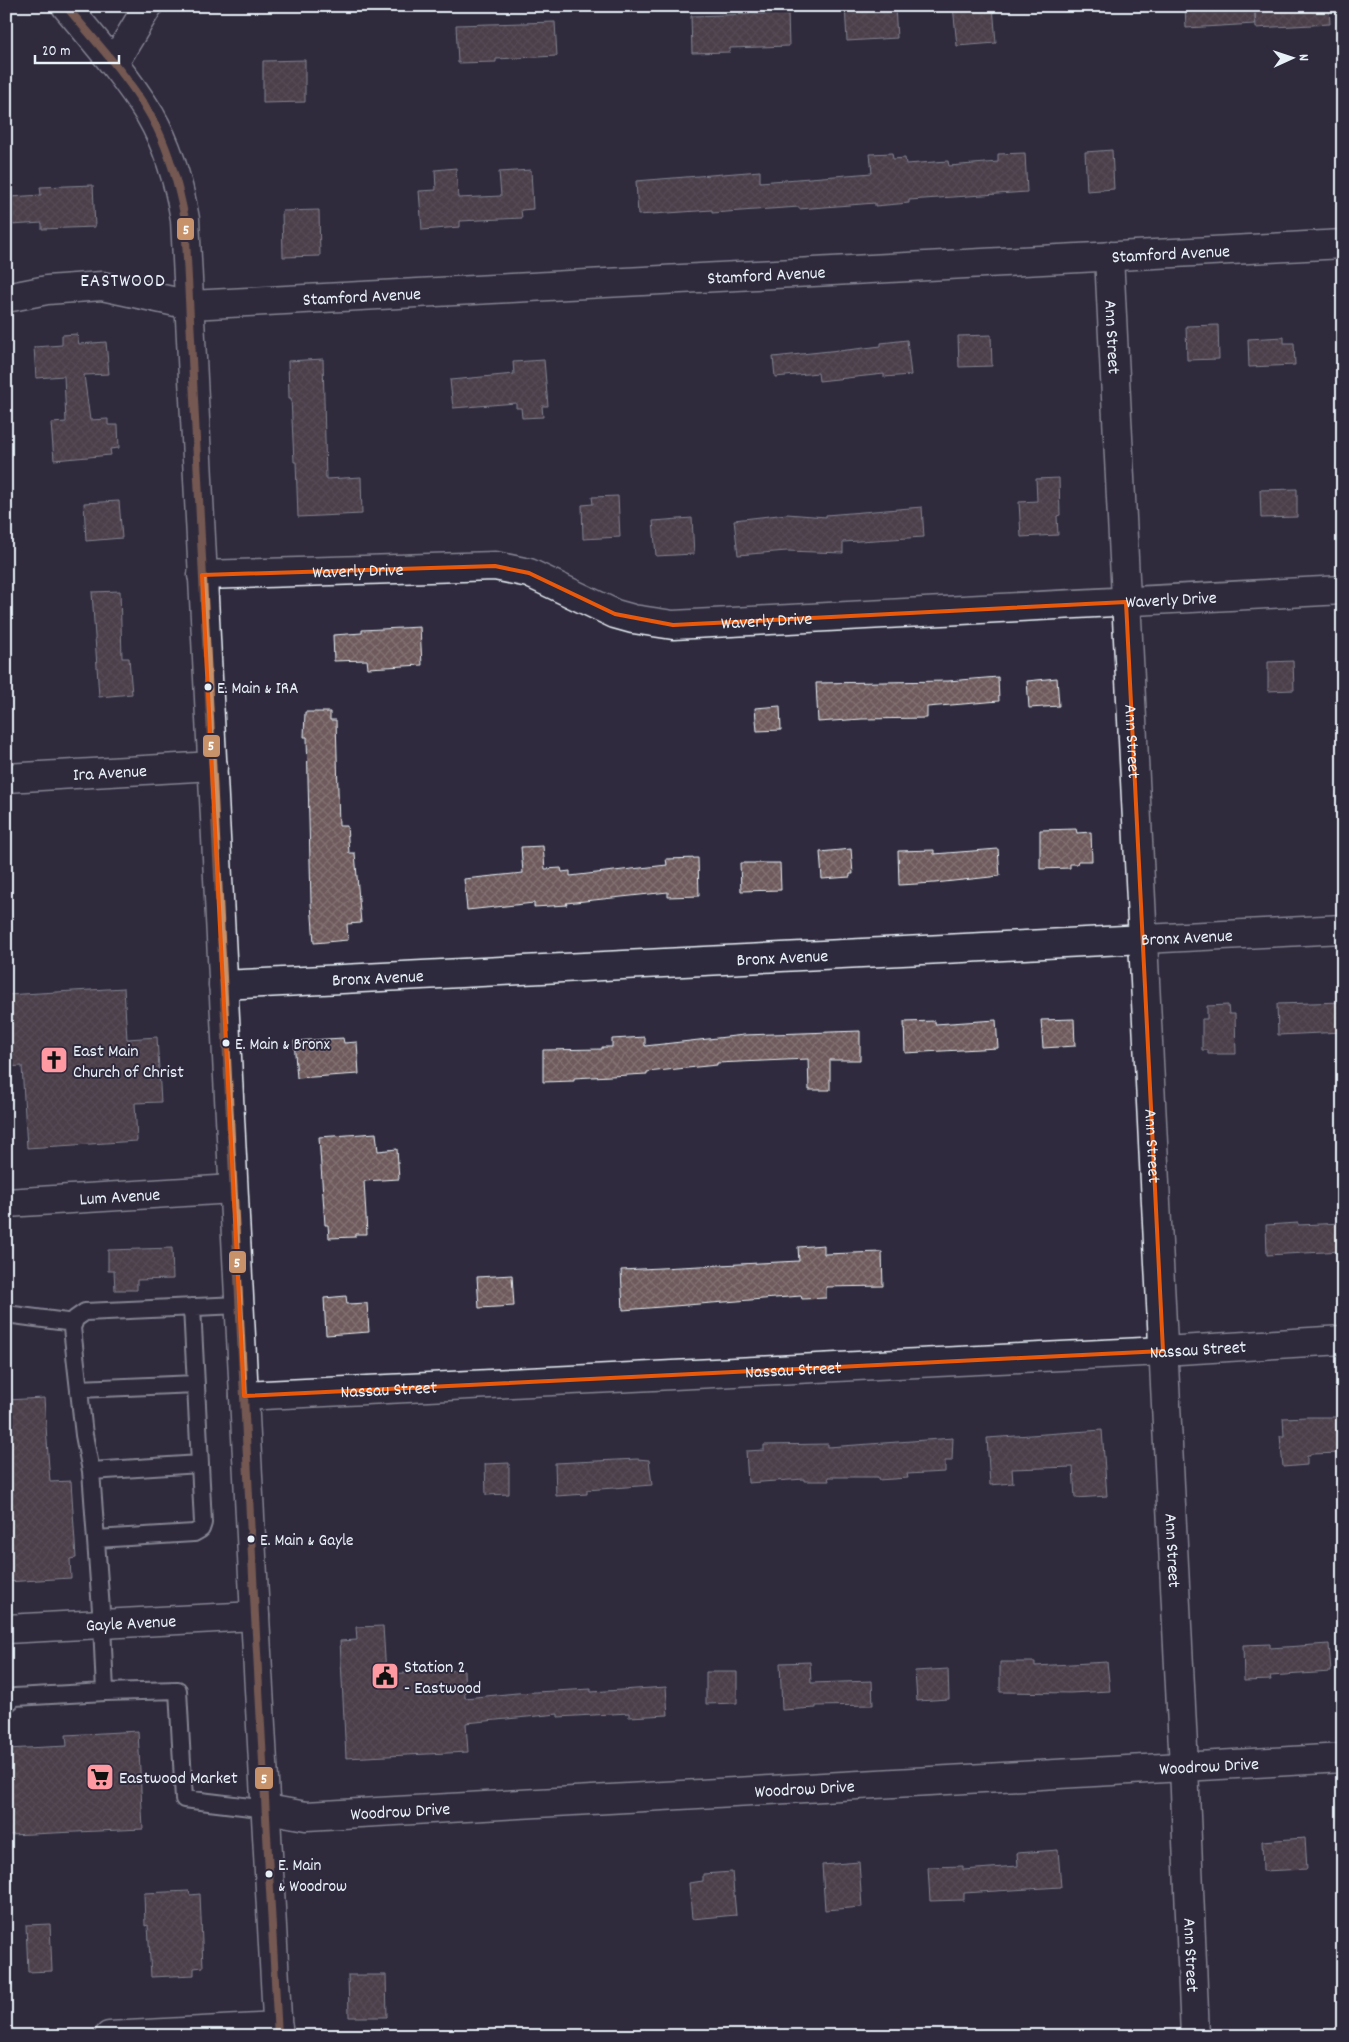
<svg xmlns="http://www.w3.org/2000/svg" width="1349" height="2042" viewBox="0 0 1349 2042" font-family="Dekko,sans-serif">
  <defs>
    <pattern id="building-cross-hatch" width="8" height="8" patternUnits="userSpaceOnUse" patternTransform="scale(1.25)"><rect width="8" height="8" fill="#6e5a5b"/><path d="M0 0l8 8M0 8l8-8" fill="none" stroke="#837273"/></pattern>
  </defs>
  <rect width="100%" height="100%" fill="#2f2a3d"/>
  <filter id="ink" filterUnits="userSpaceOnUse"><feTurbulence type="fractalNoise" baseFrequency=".02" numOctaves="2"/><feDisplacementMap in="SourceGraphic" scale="10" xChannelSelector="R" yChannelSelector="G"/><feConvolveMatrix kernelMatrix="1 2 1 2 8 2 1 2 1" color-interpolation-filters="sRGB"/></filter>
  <g filter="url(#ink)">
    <!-- building -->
    <path fill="url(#building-cross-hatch)" stroke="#e8f1f8" d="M 845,6 L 895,6 L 897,38 L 847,41 Z
      M 953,6 L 993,6 L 996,43 L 957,46 Z
      M 1185,6 L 1329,6 L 1330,24 L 1256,28 L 1255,12 L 1255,24 L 1186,28 Z
      M 788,13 L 789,46 L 730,48 L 730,52 L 692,53 L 691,16 Z
      M 555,22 L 557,56 L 496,59 L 496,62 L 458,63 L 456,25 Z
      M 305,60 L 305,102 L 263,103 L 263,61 Z
      M 1112,150 L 1114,189 L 1087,191 L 1085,152 Z
      M 892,153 L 893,159 L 905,158 L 906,164 L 948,161 L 949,166 L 998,162 L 998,154 L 1025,153 L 1027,192 L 909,200 L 909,203 L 875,206 L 875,203 L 799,209 L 799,207 L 712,213 L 712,210 L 638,215 L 636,181 L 760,171 L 760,182 L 872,173 L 870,154 Z
      M 456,168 L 458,198 L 501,196 L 499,172 L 531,170 L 533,209 L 521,210 L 522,218 L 460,221 L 460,227 L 422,230 L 419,191 L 436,190 L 435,170 Z
      M 93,185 L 95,227 L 42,229 L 42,223 L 11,225 L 10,197 L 41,195 L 40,187 Z
      M 319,210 L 320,256 L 283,257 L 282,211 Z
      M 1218,325 L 1219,359 L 1187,360 L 1186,326 Z
      M 77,334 L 79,344 L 106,342 L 109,374 L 84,375 L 90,420 L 108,419 L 108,425 L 118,425 L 119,448 L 110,449 L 111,455 L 54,460 L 51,423 L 66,422 L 64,376 L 36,378 L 34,347 L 62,345 L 62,335 Z
      M 991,335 L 992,366 L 959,367 L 958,336 Z
      M 1284,337 L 1284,343 L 1294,343 L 1295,365 L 1249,367 L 1248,339 Z
      M 907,340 L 911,375 L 884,377 L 884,374 L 819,381 L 818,373 L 775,377 L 773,357 L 839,350 L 839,351 L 881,346 L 881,343 Z
      M 323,359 L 326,479 L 361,477 L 362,514 L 298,517 L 296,462 L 294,462 L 291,398 L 289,398 L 288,361 Z
      M 544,360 L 548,406 L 542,406 L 543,417 L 522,418 L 521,408 L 516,408 L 516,403 L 453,408 L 450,380 L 514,374 L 513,362 Z
      M 1059,478 L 1060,515 L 1057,516 L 1058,535 L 1021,537 L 1019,502 L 1037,501 L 1036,479 Z
      M 1297,489 L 1297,517 L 1261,518 L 1260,490 Z
      M 618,496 L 620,537 L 583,539 L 582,505 L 593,504 L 592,497 Z
      M 119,501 L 122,538 L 86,541 L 84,503 Z
      M 922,507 L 924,537 L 843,542 L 843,553 L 787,551 L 738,555 L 734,520 L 787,514 L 826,517 L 826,515 Z
      M 692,518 L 694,554 L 656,556 L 653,521 Z
      M 120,591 L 122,658 L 129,658 L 132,694 L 99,697 L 92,592 Z
      M 420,627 L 422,665 L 368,668 L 367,660 L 334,661 L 333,635 L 362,633 L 362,630 Z
      M 1293,661 L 1294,690 L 1268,691 L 1268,662 Z
      M 998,677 L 999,701 L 927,707 L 927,718 L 862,719 L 818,722 L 816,683 L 948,681 Z
      M 1057,678 L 1059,706 L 1029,708 L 1027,681 Z
      M 780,706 L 781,730 L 757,731 L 755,708 Z
      M 305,712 L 330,712 L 330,720 L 336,720 L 339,826 L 347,826 L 349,853 L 355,853 L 361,923 L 347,924 L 348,940 L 314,943 L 311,903 L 307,737 L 304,737 Z
      M 1076,829 L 1077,833 L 1091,832 L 1092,861 L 1078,861 L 1077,864 L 1070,864 L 1070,868 L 1040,869 L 1040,830 Z
      M 543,846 L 545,869 L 561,868 L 562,872 L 570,871 L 570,876 L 667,865 L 666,859 L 698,858 L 699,896 L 668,897 L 668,892 L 566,903 L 567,905 L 534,907 L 534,903 L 467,910 L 464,879 L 523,873 L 521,847 Z
      M 851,849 L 853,874 L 850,874 L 850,877 L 822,879 L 820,852 Z
      M 998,849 L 1000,876 L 935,883 L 899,885 L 898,851 L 934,850 L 934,854 Z
      M 740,863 L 780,863 L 781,890 L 741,891 Z
      M 124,988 L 127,1039 L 157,1037 L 161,1102 L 135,1103 L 137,1141 L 27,1148 L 22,1066 L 6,1067 L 6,995 Z
      M 1343,1002 L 1343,1032 L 1278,1035 L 1277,1004 Z
      M 1228,1005 L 1229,1014 L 1235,1014 L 1236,1054 L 1208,1054 L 1208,1050 L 1202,1050 L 1202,1019 L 1207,1019 L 1207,1006 Z
      M 1074,1019 L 1075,1046 L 1043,1048 L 1041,1020 Z
      M 996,1020 L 998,1048 L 905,1053 L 904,1022 L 935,1021 L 935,1024 Z
      M 860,1031 L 860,1060 L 830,1060 L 830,1090 L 809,1090 L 808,1059 L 717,1063 L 717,1065 L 647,1072 L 647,1074 L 574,1078 L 574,1081 L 543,1082 L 543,1050 L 602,1049 L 602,1047 L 612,1047 L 612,1039 L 645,1037 L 645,1046 L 744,1035 Z
      M 343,1038 L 344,1043 L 357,1042 L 359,1074 L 297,1078 L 294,1041 Z
      M 376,1133 L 378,1151 L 397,1149 L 399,1179 L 364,1181 L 367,1234 L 355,1234 L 355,1237 L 329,1238 L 328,1225 L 325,1225 L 319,1137 Z
      M 1298,1223 L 1298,1225 L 1343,1223 L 1343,1251 L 1267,1255 L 1266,1225 Z
      M 824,1245 L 824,1254 L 882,1252 L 883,1286 L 826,1287 L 826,1298 L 802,1299 L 801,1296 L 623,1310 L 621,1270 L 799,1261 L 798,1247 Z
      M 172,1248 L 173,1279 L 137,1280 L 137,1290 L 115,1290 L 114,1271 L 108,1271 L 108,1250 Z
      M 512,1275 L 514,1306 L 479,1308 L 477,1277 Z
      M 346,1296 L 347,1304 L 367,1303 L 369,1332 L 326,1335 L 324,1298 Z
      M 44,1398 L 50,1482 L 71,1481 L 76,1558 L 70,1559 L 71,1578 L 6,1582 L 6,1400 Z
      M 1307,1417 L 1343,1417 L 1343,1453 L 1310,1454 L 1310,1456 L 1307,1456 L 1307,1465 L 1283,1467 L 1280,1436 L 1284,1436 L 1283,1418 Z
      M 1102,1430 L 1107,1496 L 1075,1498 L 1073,1467 L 1012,1469 L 1013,1483 L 990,1485 L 987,1438 Z
      M 953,1438 L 952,1461 L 945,1461 L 945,1472 L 907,1474 L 908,1478 L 878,1480 L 878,1477 L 828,1477 L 829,1481 L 804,1481 L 804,1479 L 748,1483 L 746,1451 L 764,1450 L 764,1445 L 828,1444 L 828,1447 Z
      M 637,1459 L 649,1460 L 652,1485 L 587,1490 L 587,1494 L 556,1496 L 555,1463 Z
      M 509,1463 L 509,1494 L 486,1495 L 485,1464 Z
      M 383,1626 L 386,1674 L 464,1670 L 465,1698 L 517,1693 L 591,1689 L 591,1692 L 666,1687 L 668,1715 L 629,1717 L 629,1713 L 558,1717 L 558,1714 L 466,1723 L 468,1752 L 346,1758 L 340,1641 L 357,1640 L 356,1627 Z
      M 1270,1644 L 1270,1648 L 1329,1644 L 1331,1672 L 1270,1676 L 1271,1680 L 1244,1681 L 1243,1645 Z
      M 810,1662 L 811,1683 L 872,1681 L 873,1705 L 816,1706 L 816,1708 L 782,1710 L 780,1663 Z
      M 1000,1662 L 1035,1662 L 1035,1666 L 1107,1662 L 1110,1691 L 1070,1693 L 1000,1692 Z
      M 948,1669 L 949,1699 L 917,1701 L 915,1671 Z
      M 706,1672 L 737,1672 L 737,1703 L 706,1704 Z
      M 138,1731 L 143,1829 L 9,1835 L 6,1749 L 67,1746 L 66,1735 Z
      M 1305,1838 L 1307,1869 L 1263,1871 L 1262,1841 Z
      M 1058,1850 L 1061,1887 L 964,1893 L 964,1900 L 930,1901 L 928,1867 L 963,1866 L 963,1870 L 1018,1866 L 1017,1853 Z
      M 859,1862 L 862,1907 L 825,1910 L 822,1865 Z
      M 732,1872 L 736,1915 L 692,1919 L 689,1883 L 703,1881 L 703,1874 Z
      M 189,1891 L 190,1895 L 200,1894 L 203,1967 L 194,1968 L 194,1975 L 151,1977 L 148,1925 L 145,1926 L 144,1893 Z
      M 50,1924 L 52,1971 L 28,1972 L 26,1925 Z
      M 348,1975 L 386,1975 L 387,2017 L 349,2017 Z"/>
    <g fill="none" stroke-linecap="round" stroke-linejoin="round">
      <defs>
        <path id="service" d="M 239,1305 L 85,1312 L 75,1319 L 72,1328 L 84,1435 L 91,1471 L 102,1624 L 105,1692 L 178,1690 L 184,1799 L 267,1809
          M 6,1314 L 74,1323
          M 79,1389 L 196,1384
          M 91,1471 L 200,1464
          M 96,1539 L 194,1533 L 201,1529 L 203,1523 L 192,1307
          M 6,1704 L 15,1697 L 105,1692"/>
        <g id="minor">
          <path id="s1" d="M 1109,256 L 1184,1767 L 1195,2036"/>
          <path id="s2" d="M 6,298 L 47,290 L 102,286 L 190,305 L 1343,244"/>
          <path id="s3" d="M 202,575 L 495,566 L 529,573 L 615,614 L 633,619 L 673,625 L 1343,590"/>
          <path id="s4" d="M 6,778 L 213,766"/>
          <path id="s5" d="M 223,985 L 1343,929"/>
          <path id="s6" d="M 6,1203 L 233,1189"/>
          <path id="s7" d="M 244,1396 L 1163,1351 L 1343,1340"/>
          <path id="s8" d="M 6,1629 L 255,1616"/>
          <path id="s9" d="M 267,1809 L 306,1816 L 1343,1758"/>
          <path d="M 109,2036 L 278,2027"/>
        </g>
        <path id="tertiary" d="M 66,6 C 95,41 126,76 150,115 C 168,146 179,184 185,219 L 255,1616 L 278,2036
          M 114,63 L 148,6"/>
      </defs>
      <!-- service casing -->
      <use href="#service" stroke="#e8f1f8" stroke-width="20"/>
      <!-- minor casing -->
      <use href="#minor" stroke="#e8f1f8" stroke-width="31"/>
      <!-- tertiary casing -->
      <use href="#tertiary" stroke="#e8f1f8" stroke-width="31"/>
      <!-- service -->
      <use href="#service" stroke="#2f2a3d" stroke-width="16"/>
      <!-- minor -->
      <use href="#minor" stroke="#2f2a3d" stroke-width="28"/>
      <!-- tertiary -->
      <use href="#tertiary" stroke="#2f2a3d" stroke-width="28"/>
      <defs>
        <path id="bus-1" d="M 66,6 C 98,45 135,83 157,128 C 171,157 179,188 185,219 L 255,1616 L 278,2036"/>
      </defs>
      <!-- bus-1 casing -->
      <use href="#bus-1" stroke="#2f2a3d" stroke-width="11"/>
      <!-- bus-1 -->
      <use href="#bus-1" stroke="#c7916a" stroke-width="8"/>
    </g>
  </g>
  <!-- marked area -->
  <path d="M0 0H1349V2042H0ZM 495,566 L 529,573 L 615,614 L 673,625 L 1126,602 L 1163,1351 L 244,1396 L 202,575 Z" fill="#2f2a3d" fill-opacity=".55" fill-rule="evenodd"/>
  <path fill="none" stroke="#e8590c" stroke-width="4" stroke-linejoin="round" d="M 495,566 L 529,573 L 615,614 L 673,625 L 1126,602 L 1163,1351 L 244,1396 L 202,575 Z"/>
  <!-- icons -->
  <defs>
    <symbol id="church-square" viewBox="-11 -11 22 22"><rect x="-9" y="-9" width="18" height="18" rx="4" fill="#ff9aa2" stroke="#2f2a3d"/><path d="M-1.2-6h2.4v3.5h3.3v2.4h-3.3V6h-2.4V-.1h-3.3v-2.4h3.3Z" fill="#111"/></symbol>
    <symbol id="civic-square" viewBox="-11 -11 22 22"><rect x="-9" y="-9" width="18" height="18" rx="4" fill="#ff9aa2" stroke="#2f2a3d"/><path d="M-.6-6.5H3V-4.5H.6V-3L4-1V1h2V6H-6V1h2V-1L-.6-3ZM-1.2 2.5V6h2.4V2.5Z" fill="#111"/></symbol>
    <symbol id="supermarket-square" viewBox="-11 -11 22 22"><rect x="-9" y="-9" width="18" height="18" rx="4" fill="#ff9aa2" stroke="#2f2a3d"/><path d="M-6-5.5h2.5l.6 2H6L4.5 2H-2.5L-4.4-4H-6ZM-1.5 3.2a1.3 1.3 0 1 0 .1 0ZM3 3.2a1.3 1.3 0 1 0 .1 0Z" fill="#111"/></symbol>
  </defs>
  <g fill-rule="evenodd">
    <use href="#church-square" x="38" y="1044" width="32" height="32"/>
    <use href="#civic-square" x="369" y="1660" width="32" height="32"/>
    <use href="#supermarket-square" x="84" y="1761" width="32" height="32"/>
  </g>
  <!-- markers -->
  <g fill="#e8f1f8" stroke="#2f2a3d" stroke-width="2">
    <circle cx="208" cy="687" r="4.5"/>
    <circle cx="226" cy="1043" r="4.5"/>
    <circle cx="251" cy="1539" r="4.5"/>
    <circle cx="269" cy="1874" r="4.5"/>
  </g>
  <g text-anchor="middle" stroke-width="4" stroke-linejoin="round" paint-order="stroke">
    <!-- bus labels -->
    <g font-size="17" fill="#e8f1f8" stroke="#2f2a3d" text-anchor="start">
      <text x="217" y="693">E. Main &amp; IRA</text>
      <text x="235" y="1049">E. Main &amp; Bronx</text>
      <text x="260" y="1545">E. Main &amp; Gayle</text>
      <text x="278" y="1870">E. Main<tspan x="278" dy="21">&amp; Woodrow</tspan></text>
    </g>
    <!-- street labels -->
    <g font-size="18" fill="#e8f1f8" stroke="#2f2a3d">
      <text dy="6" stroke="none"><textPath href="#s2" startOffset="1169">Stamford Avenue</textPath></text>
      <text dy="6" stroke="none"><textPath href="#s2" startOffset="764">Stamford Avenue</textPath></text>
      <text dy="6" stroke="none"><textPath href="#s2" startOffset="359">Stamford Avenue</textPath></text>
      <text dy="6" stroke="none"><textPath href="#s1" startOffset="81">Ann Street</textPath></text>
      <text dy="6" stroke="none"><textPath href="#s3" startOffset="156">Waverly Drive</textPath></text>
      <text dy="6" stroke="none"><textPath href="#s3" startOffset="981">Waverly Drive</textPath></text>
      <text dy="6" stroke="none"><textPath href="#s3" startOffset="576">Waverly Drive</textPath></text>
      <text dy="6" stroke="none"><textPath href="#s1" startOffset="486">Ann Street</textPath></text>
      <text dy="6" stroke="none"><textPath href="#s4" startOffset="104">Ira Avenue</textPath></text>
      <text dy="6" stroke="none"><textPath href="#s5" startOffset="965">Bronx Avenue</textPath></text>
      <text dy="6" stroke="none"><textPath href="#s5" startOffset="560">Bronx Avenue</textPath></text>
      <text dy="6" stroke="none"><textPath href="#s5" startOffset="155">Bronx Avenue</textPath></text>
      <text dy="6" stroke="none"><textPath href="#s1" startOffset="891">Ann Street</textPath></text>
      <text dy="6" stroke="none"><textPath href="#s6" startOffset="114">Lum Avenue</textPath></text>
      <text dy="6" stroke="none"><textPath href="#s7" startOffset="955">Nassau Street</textPath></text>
      <text dy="6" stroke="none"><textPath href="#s7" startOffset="550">Nassau Street</textPath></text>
      <text dy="6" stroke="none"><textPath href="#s7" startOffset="145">Nassau Street</textPath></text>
      <text dy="6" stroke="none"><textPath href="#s1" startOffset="1296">Ann Street</textPath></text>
      <text dy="6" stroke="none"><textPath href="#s8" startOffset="125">Gayle Avenue</textPath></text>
      <text dy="6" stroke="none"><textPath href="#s9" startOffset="944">Woodrow Drive</textPath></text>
      <text dy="6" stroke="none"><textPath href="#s9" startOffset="539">Woodrow Drive</textPath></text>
      <text dy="6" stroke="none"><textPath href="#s9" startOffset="134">Woodrow Drive</textPath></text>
      <text dy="6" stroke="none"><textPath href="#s1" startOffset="1701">Ann Street</textPath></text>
    </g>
    <!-- poi labels -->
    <g font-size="18" fill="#e8f1f8" stroke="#2f2a3d" text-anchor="start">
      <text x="73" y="1056">East Main<tspan x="73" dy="21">Church of Christ</tspan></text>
      <text x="404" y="1672">Station 2<tspan x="404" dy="21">- Eastwood</tspan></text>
      <text x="119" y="1783">Eastwood Market</text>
    </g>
    <!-- neighbourhood labels -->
    <g font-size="19" letter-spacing="1" fill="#e8f1f8" stroke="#2f2a3d">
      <text x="123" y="286">EASTWOOD</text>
    </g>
  </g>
  <g stroke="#2f2a3d" stroke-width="2">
    <rect x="176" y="217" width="19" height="24" rx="5" fill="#c7916a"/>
    <rect x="202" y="734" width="19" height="24" rx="5" fill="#c7916a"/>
    <rect x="228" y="1250" width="19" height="24" rx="5" fill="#c7916a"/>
    <rect x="254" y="1766" width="20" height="24" rx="5" fill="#c7916a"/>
  </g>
  <g font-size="14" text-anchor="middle" font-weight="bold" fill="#fff">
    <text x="186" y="234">5</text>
    <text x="211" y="750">5</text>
    <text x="237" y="1267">5</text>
    <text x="264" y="1783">5</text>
  </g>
  <!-- margin -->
  <rect width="1349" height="2042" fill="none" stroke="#2f2a3d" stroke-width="25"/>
  <rect x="12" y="12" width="1324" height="2017" fill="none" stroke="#e8f1f8" stroke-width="2" filter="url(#ink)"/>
  <!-- north arrow -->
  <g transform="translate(1292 58) rotate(87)" stroke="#2f2a3d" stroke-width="4" paint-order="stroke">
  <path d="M0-4L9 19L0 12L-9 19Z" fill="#e8f1f8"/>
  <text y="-8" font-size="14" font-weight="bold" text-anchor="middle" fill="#e8f1f8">N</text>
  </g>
  <!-- scale -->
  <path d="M35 55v8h84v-8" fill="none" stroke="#e8f1f8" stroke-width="2.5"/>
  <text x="42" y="55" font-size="15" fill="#e8f1f8" stroke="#2f2a3d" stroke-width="4" paint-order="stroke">20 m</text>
</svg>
